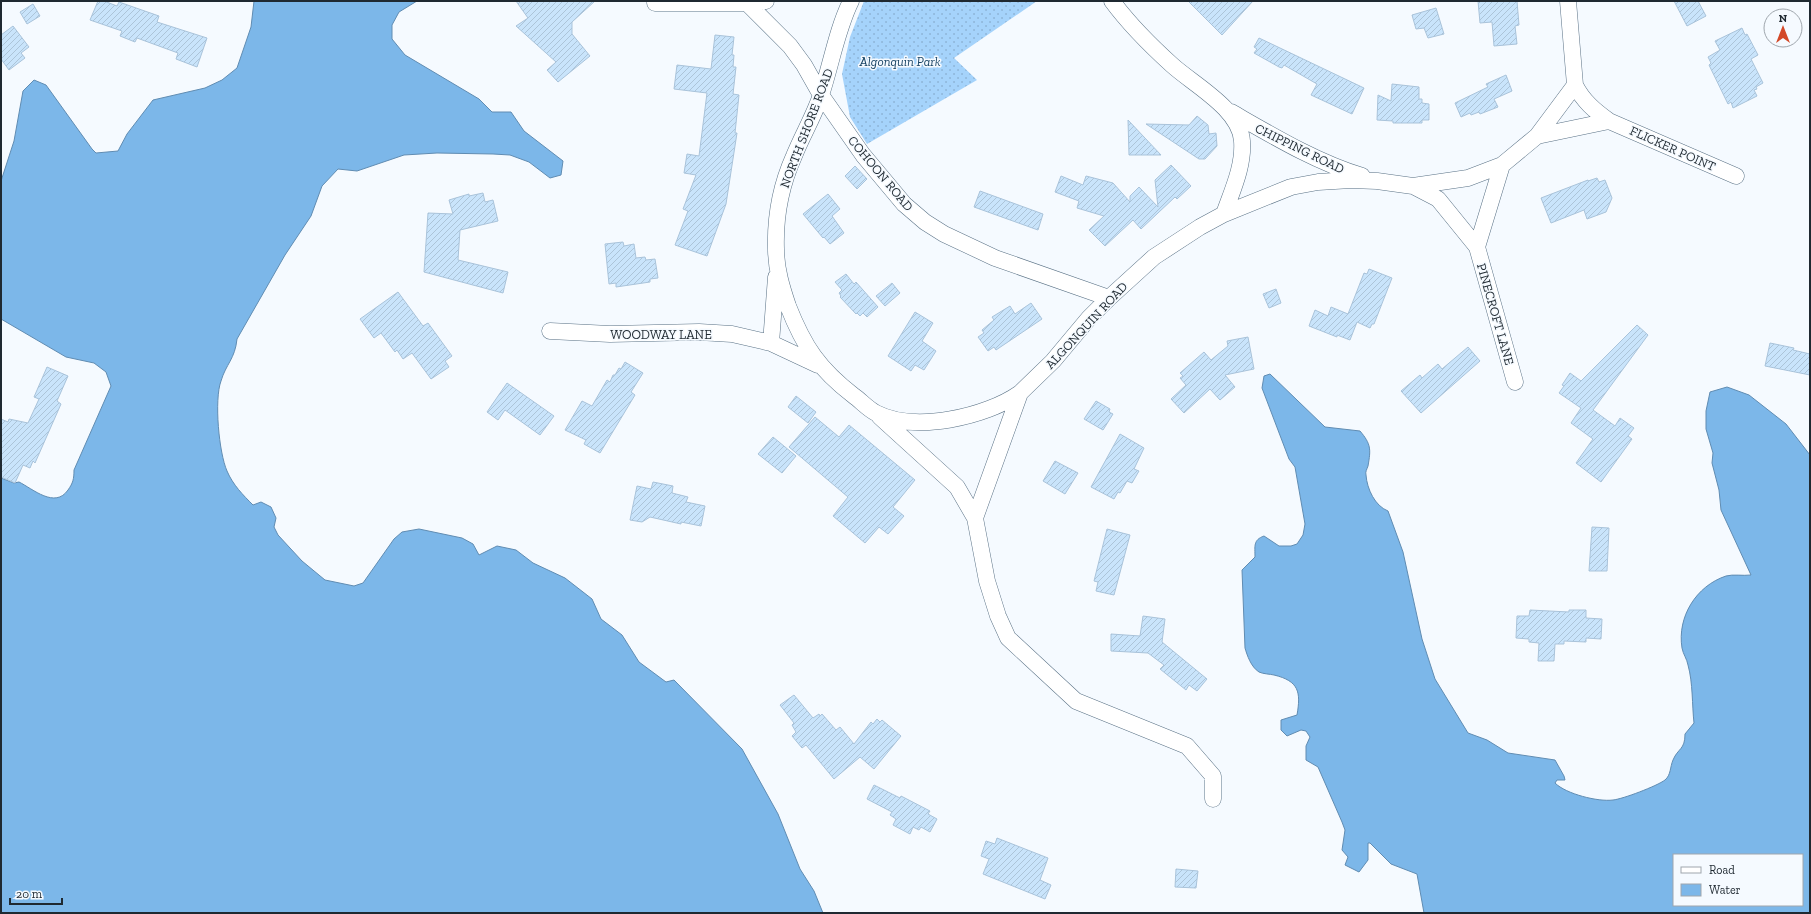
<svg xmlns="http://www.w3.org/2000/svg" width="1811" height="914" viewBox="0 0 1811 914" font-family="'Zilla Slab',serif">
  <defs>
    <pattern id="grass-dots" width="8" height="8" patternUnits="userSpaceOnUse"><rect width="8" height="8" fill="#a5d3fb"/><path d="M2 2h.1M6 6h.1" fill="none" stroke="#8eb5d8" stroke-width="1.8" stroke-linecap="round"/></pattern>
    <pattern id="building-hatch" width="6" height="6" patternUnits="userSpaceOnUse"><rect width="6" height="6" fill="#c9e4fb"/><path d="M-1 1l2-2M0 6l6-6M5 7l2-2" fill="none" stroke="#acc4d8"/></pattern>
  </defs>
  <rect width="100%" height="100%" fill="#f5faff"/>
  <!-- grass -->
  <path fill="url(#grass-dots)" d="M 864,1 L 1037,1 L 954,58 L 977,80 L 867,144 L 850,117 L 842,74 L 850,37 Z"/>
  <!-- water -->
  <path fill="#7cb7e9" stroke="#608cb2" fill-rule="evenodd" d="M 254,1 L 417,1 L 399,12 L 392,25 L 392,39 L 405,55 L 479,99 L 492,112 L 511,112 L 524,131 L 563,161 L 561,175 L 550,178 L 529,162 L 510,155 L 493,154 L 437,153 L 404,155 L 357,171 L 338,169 L 322,186 L 311,216 L 285,255 L 237,339 C 235,359 226,364 221,381 C 214,400 219,453 227,471 C 233,485 243,495 253,505 L 261,502 L 271,507 L 276,518 L 274,527 L 278,535 L 302,561 L 325,580 L 354,586 L 363,583 L 394,539 L 402,532 L 419,529 L 462,538 L 473,544 L 479,555 L 497,546 L 516,550 L 533,563 L 565,578 L 592,599 L 601,619 L 622,635 L 639,662 L 666,682 L 674,680 L 742,749 L 778,814 L 800,869 L 814,891 L 823,913 L 1,913 L 1,478 L 14,483 L 19,482 C 33,489 55,509 68,490 C 73,483 74,479 74,470 L 111,386 L 106,372 L 94,363 L 66,357 L 1,319 L 1,181 L 14,141 L 23,91 L 34,80 L 46,85 L 92,149 L 96,153 L 118,151 L 127,134 L 153,100 L 205,88 L 222,80 L 237,68 L 251,27 Z
    M 1270,374 L 1325,427 L 1360,431 C 1371,444 1371,449 1368,466 C 1367,469 1365,472 1366,475 C 1367,489 1375,506 1388,511 L 1403,552 L 1422,639 L 1435,679 L 1468,733 L 1487,740 L 1508,753 L 1555,760 L 1564,776 L 1565,780 L 1557,780 L 1555,783 C 1566,794 1598,802 1613,800 C 1623,799 1657,786 1665,780 C 1671,775 1670,767 1673,760 C 1678,748 1685,750 1685,734 L 1694,723 C 1692,705 1693,683 1688,665 C 1687,659 1683,654 1682,648 C 1677,617 1696,586 1726,576 C 1733,574 1743,576 1751,575 L 1721,510 L 1719,490 L 1712,463 L 1713,453 L 1706,429 L 1706,411 L 1710,392 L 1727,387 L 1749,395 L 1786,424 L 1810,455 L 1810,913 L 1424,913 L 1417,874 L 1391,864 L 1370,843 L 1368,843 L 1368,860 L 1359,872 L 1345,865 L 1348,857 L 1342,850 L 1345,830 L 1342,822 L 1318,767 L 1306,760 L 1306,746 L 1310,737 L 1306,731 L 1301,730 L 1287,736 L 1281,730 L 1281,720 L 1297,715 C 1301,692 1299,681 1274,675 C 1270,674 1263,674 1259,672 C 1251,667 1247,655 1245,648 L 1242,570 L 1255,557 C 1255,546 1253,540 1264,536 L 1279,546 L 1291,546 L 1297,544 L 1303,535 L 1305,524 L 1295,467 L 1289,459 L 1262,388 L 1264,376 ZM 1674,855 L 1802,855 L 1802,905 L 1674,905 Z"/>
  <!-- building -->
  <path fill="url(#building-hatch)" stroke="#a9c3da" d="M 98,1 L 104,1 L 117,6 L 119,2 L 159,16 L 157,22 L 207,38 L 197,67 L 176,59 L 178,53 L 137,38 L 135,42 L 120,36 L 122,31 L 90,20 Z
    M 516,1 L 595,1 L 572,22 L 572,34 L 590,56 L 558,82 L 547,70 L 556,62 L 516,26 L 528,18 Z
    M 1188,1 L 1253,1 L 1222,35 Z
    M 1478,1 L 1517,1 L 1519,25 L 1515,26 L 1517,44 L 1494,46 L 1492,22 L 1480,23 Z
    M 1674,1 L 1698,1 L 1706,16 L 1687,26 Z
    M 33,4 L 40,16 L 27,24 L 20,12 Z
    M 1436,8 L 1444,34 L 1428,38 L 1424,28 L 1416,29 L 1412,15 Z
    M 13,26 L 29,47 L 21,53 L 25,58 L 9,70 L 1,59 L 1,35 Z
    M 1742,28 L 1745,35 L 1747,34 L 1758,55 L 1751,59 L 1763,83 L 1756,87 L 1757,89 L 1754,90 L 1757,96 L 1733,108 L 1731,102 L 1728,104 L 1709,65 L 1711,63 L 1708,57 L 1720,50 L 1715,41 Z
    M 715,35 L 734,37 L 732,55 L 734,55 L 733,67 L 736,67 L 733,94 L 739,95 L 735,133 L 737,133 L 726,204 L 707,256 L 675,245 L 688,211 L 683,209 L 696,175 L 684,173 L 687,154 L 699,156 L 707,93 L 674,89 L 677,65 L 711,69 Z
    M 1259,38 L 1364,88 L 1352,114 L 1311,95 L 1317,84 L 1284,65 L 1282,68 L 1279,67 L 1254,53 L 1257,49 L 1254,47 Z
    M 1506,75 L 1512,91 L 1494,99 L 1498,107 L 1480,114 L 1479,112 L 1471,115 L 1470,113 L 1461,117 L 1455,103 L 1488,87 L 1486,84 Z
    M 1392,84 L 1419,87 L 1419,99 L 1422,99 L 1422,103 L 1429,104 L 1429,120 L 1422,120 L 1422,123 L 1393,123 L 1393,121 L 1377,120 L 1378,95 L 1391,101 Z
    M 1197,116 L 1208,125 L 1209,134 L 1216,133 L 1217,146 L 1205,159 L 1199,159 L 1146,124 L 1189,125 Z
    M 1128,120 L 1161,155 L 1129,155 Z
    M 1171,165 L 1191,186 L 1177,199 L 1175,197 L 1141,229 L 1133,220 L 1105,246 L 1089,230 L 1104,216 L 1077,208 L 1079,201 L 1055,192 L 1061,176 L 1083,185 L 1086,176 L 1113,183 L 1130,202 L 1130,196 L 1139,187 L 1158,207 L 1155,180 Z
    M 855,166 L 867,179 L 857,189 L 845,176 Z
    M 1597,178 L 1599,182 L 1605,180 L 1612,198 L 1606,212 L 1587,219 L 1584,210 L 1551,223 L 1541,198 L 1588,180 L 1588,181 Z
    M 980,191 L 1043,214 L 1038,230 L 974,207 Z
    M 483,193 L 485,202 L 493,200 L 498,221 L 460,230 L 458,260 L 508,272 L 503,293 L 424,272 L 428,213 L 453,214 L 449,200 L 469,194 L 469,196 Z
    M 828,194 L 840,209 L 832,216 L 844,233 L 830,244 L 824,237 L 823,238 L 803,214 Z
    M 623,242 L 624,246 L 634,244 L 636,258 L 645,257 L 646,260 L 655,259 L 658,278 L 650,279 L 650,282 L 616,287 L 616,283 L 609,284 L 605,244 Z
    M 1369,269 L 1392,278 L 1374,324 L 1372,324 L 1370,328 L 1357,322 L 1350,340 L 1337,335 L 1337,337 L 1309,326 L 1315,310 L 1328,316 L 1331,307 L 1348,314 L 1364,273 L 1367,274 Z
    M 846,274 L 854,284 L 856,282 L 878,307 L 867,317 L 863,313 L 860,316 L 857,313 L 856,314 L 840,297 L 841,296 L 839,293 L 842,290 L 835,282 Z
    M 892,283 L 900,293 L 885,306 L 876,296 Z
    M 1276,289 L 1281,303 L 1269,308 L 1263,294 Z
    M 398,292 L 423,326 L 428,323 L 452,356 L 445,361 L 449,367 L 431,379 L 412,353 L 403,359 L 397,350 L 395,352 L 381,333 L 374,338 L 360,319 Z
    M 1031,303 L 1042,319 L 996,350 L 994,347 L 988,351 L 978,337 L 984,333 L 982,330 L 994,320 L 992,317 L 1010,306 L 1015,314 Z
    M 915,312 L 933,323 L 922,341 L 936,351 L 924,370 L 915,365 L 911,371 L 888,356 Z
    M 1637,325 L 1648,335 L 1593,410 L 1615,426 L 1620,418 L 1634,428 L 1628,436 L 1632,439 L 1601,482 L 1576,463 L 1593,439 L 1571,423 L 1581,408 L 1559,393 L 1564,386 L 1562,385 L 1570,373 L 1581,381 Z
    M 1248,337 L 1254,369 L 1225,375 L 1235,387 L 1220,400 L 1210,389 L 1184,413 L 1171,399 L 1186,385 L 1180,378 L 1183,376 L 1180,373 L 1204,352 L 1211,360 L 1228,346 L 1227,341 Z
    M 1770,343 L 1794,348 L 1793,350 L 1810,354 L 1810,375 L 1765,366 Z
    M 1468,347 L 1480,361 L 1421,413 L 1401,391 L 1420,375 L 1422,378 L 1438,364 L 1442,369 Z
    M 625,362 L 643,373 L 631,392 L 635,395 L 600,453 L 584,444 L 586,440 L 565,430 L 582,401 L 592,406 L 607,380 L 610,382 L 613,375 L 615,375 L 619,368 L 621,369 Z
    M 47,367 L 68,376 L 57,401 L 61,404 L 35,463 L 33,461 L 30,468 L 23,465 L 15,483 L 1,477 L 1,419 L 8,422 L 9,419 L 28,423 L 39,399 L 34,397 Z
    M 507,383 L 554,416 L 540,435 L 505,410 L 498,420 L 487,412 Z
    M 796,396 L 816,412 L 808,423 L 788,407 Z
    M 1096,401 L 1110,409 L 1109,412 L 1113,414 L 1103,430 L 1084,419 Z
    M 815,417 L 839,437 L 849,425 L 915,480 L 893,507 L 904,516 L 888,534 L 879,527 L 865,543 L 833,516 L 848,497 L 789,447 Z
    M 1120,434 L 1144,448 L 1134,469 L 1139,471 L 1132,483 L 1127,481 L 1120,493 L 1118,492 L 1114,499 L 1091,487 Z
    M 773,437 L 796,456 L 782,473 L 758,454 Z
    M 1055,461 L 1078,473 L 1065,494 L 1043,481 Z
    M 653,482 L 673,486 L 672,493 L 688,497 L 686,502 L 705,506 L 701,526 L 681,522 L 681,524 L 650,517 L 642,522 L 630,520 L 637,486 L 651,489 Z
    M 1592,527 L 1609,528 L 1607,571 L 1589,571 Z
    M 1107,529 L 1130,535 L 1114,595 L 1096,591 L 1098,582 L 1094,581 Z
    M 1530,610 L 1569,612 L 1569,610 L 1586,610 L 1586,618 L 1602,619 L 1601,639 L 1586,638 L 1586,642 L 1564,641 L 1564,644 L 1555,644 L 1554,661 L 1538,661 L 1539,643 L 1529,642 L 1529,639 L 1516,638 L 1517,616 L 1529,616 Z
    M 1143,616 L 1165,619 L 1162,642 L 1207,679 L 1197,691 L 1189,685 L 1186,690 L 1160,669 L 1164,665 L 1148,653 L 1111,651 L 1111,634 L 1140,636 Z
    M 794,695 L 813,718 L 819,714 L 820,716 L 822,714 L 836,730 L 840,727 L 854,744 L 871,722 L 873,724 L 877,719 L 880,722 L 882,720 L 901,736 L 874,769 L 860,757 L 834,779 L 806,745 L 802,748 L 792,736 L 796,732 L 792,725 L 794,723 L 780,705 Z
    M 874,785 L 900,798 L 901,796 L 930,811 L 928,814 L 937,819 L 930,832 L 921,827 L 919,830 L 913,827 L 910,834 L 893,825 L 896,819 L 890,815 L 892,812 L 867,799 Z
    M 997,838 L 1048,858 L 1040,880 L 1051,885 L 1045,899 L 983,874 L 989,859 L 981,856 L 986,841 L 995,844 Z
    M 1176,869 L 1198,871 L 1196,888 L 1175,887 Z"/>
  <g fill="none" stroke-linecap="round" stroke-linejoin="round">
    <defs>
      <path id="minor" d="M 851,1 C 837,29 831,65 821,95 C 814,116 802,136 794,156 C 781,185 775,218 776,249 C 776,269 782,288 788,306 C 804,347 819,369 854,396 C 861,401 868,409 876,413 C 915,433 986,417 1020,393
        M 1112,1 C 1129,24 1151,46 1172,65 C 1194,85 1240,109 1242,141 C 1244,166 1232,191 1224,214
        M 655,3 L 747,3 L 766,1
        M 747,3 L 790,46 L 804,65 L 821,95 L 863,155 L 904,204 L 925,222 L 944,234 L 995,258 L 1109,298
        M 1575,85 C 1583,101 1595,111 1609,121
        M 1231,112 C 1273,136 1316,162 1362,176
        M 1537,136 L 1609,121 L 1736,176
        M 1413,186 L 1438,199 L 1477,247 L 1515,382
        M 1477,247 L 1502,165
        M 550,331 L 610,334 L 699,332 L 732,334 L 771,343 L 818,365
        M 771,343 L 776,277
        M 880,417 L 957,487 L 975,518 L 987,581 L 998,616 L 1008,638 L 1076,701 L 1187,746 L 1213,776 L 1213,799
        M 975,518 L 1020,393 L 1053,361 L 1089,318 L 1109,298 L 1154,257 L 1200,227 L 1224,214 L 1291,187 L 1318,182 L 1351,180 L 1377,181 L 1413,186 L 1468,178 L 1502,165 L 1537,136 L 1575,85 L 1568,1"/>
    </defs>
    <!-- minor casing -->
    <use href="#minor" stroke="#5a7286" stroke-width="17"/>
    <!-- minor -->
    <use href="#minor" stroke="#fff" stroke-width="16"/>
  </g>
  <g text-anchor="middle" stroke-width="3" stroke-linejoin="round" paint-order="stroke">
    <!-- park labels -->
    <g font-size="13" font-style="italic" fill="#184465" stroke="#f5faff">
      <text x="900" y="66">Algonquin Park</text>
    </g>
    <!-- street labels -->
    <g font-size="13" fill="#1f2931" stroke="#f5faff">
      <text transform="translate(806 128) rotate(-69)" y="5">NORTH SHORE ROAD</text>
      <text transform="translate(1300 148) rotate(26)" y="5">CHIPPING ROAD</text>
      <text transform="translate(1673 148) rotate(24)" y="5">FLICKER POINT</text>
      <text transform="translate(881 173) rotate(50)" y="5">COHOON ROAD</text>
      <text transform="translate(1496 314) rotate(74)" y="5">PINECROFT LANE</text>
      <text transform="translate(1086 325) rotate(-47)" y="5">ALGONQUIN ROAD</text>
      <text x="661" y="339">WOODWAY LANE</text>
    </g>
  </g>
  <!-- border -->
  <rect width="1811" height="914" fill="none" stroke="#1f2931" stroke-width="4"/>
  <!-- legend -->
  <rect x="1673" y="854" width="130" height="52" fill="#f5faff" stroke="#9fa6ad"/>
  <rect x="1681" y="867" width="20" height="6" fill="#ffffff" stroke="#9fa6ad"/>
  <text x="1709" y="874" font-size="12" fill="#1f2931">Road</text>
  <rect x="1681" y="884" width="20" height="12" fill="#7cb7e9" stroke="#9fa6ad"/>
  <text x="1709" y="894" font-size="12" fill="#1f2931">Water</text>
  <!-- north arrow -->
  <g transform="translate(1783 28)"><circle r="19" fill="#f5faff" stroke="#9fa6ad"/>
  <path d="M0-3L7 15L0 10L-7 15Z" fill="#d34928"/>
  <text y="-6" font-size="11" font-weight="bold" text-anchor="middle" fill="#1f2931">N</text>
  </g>
  <!-- scale -->
  <path d="M10 898v6h52v-6" fill="none" stroke="#1f2931" stroke-width="2"/>
  <text x="16" y="898" font-size="12" fill="#1f2931" stroke="#f5faff" stroke-width="3" paint-order="stroke">20 m</text>
</svg>
